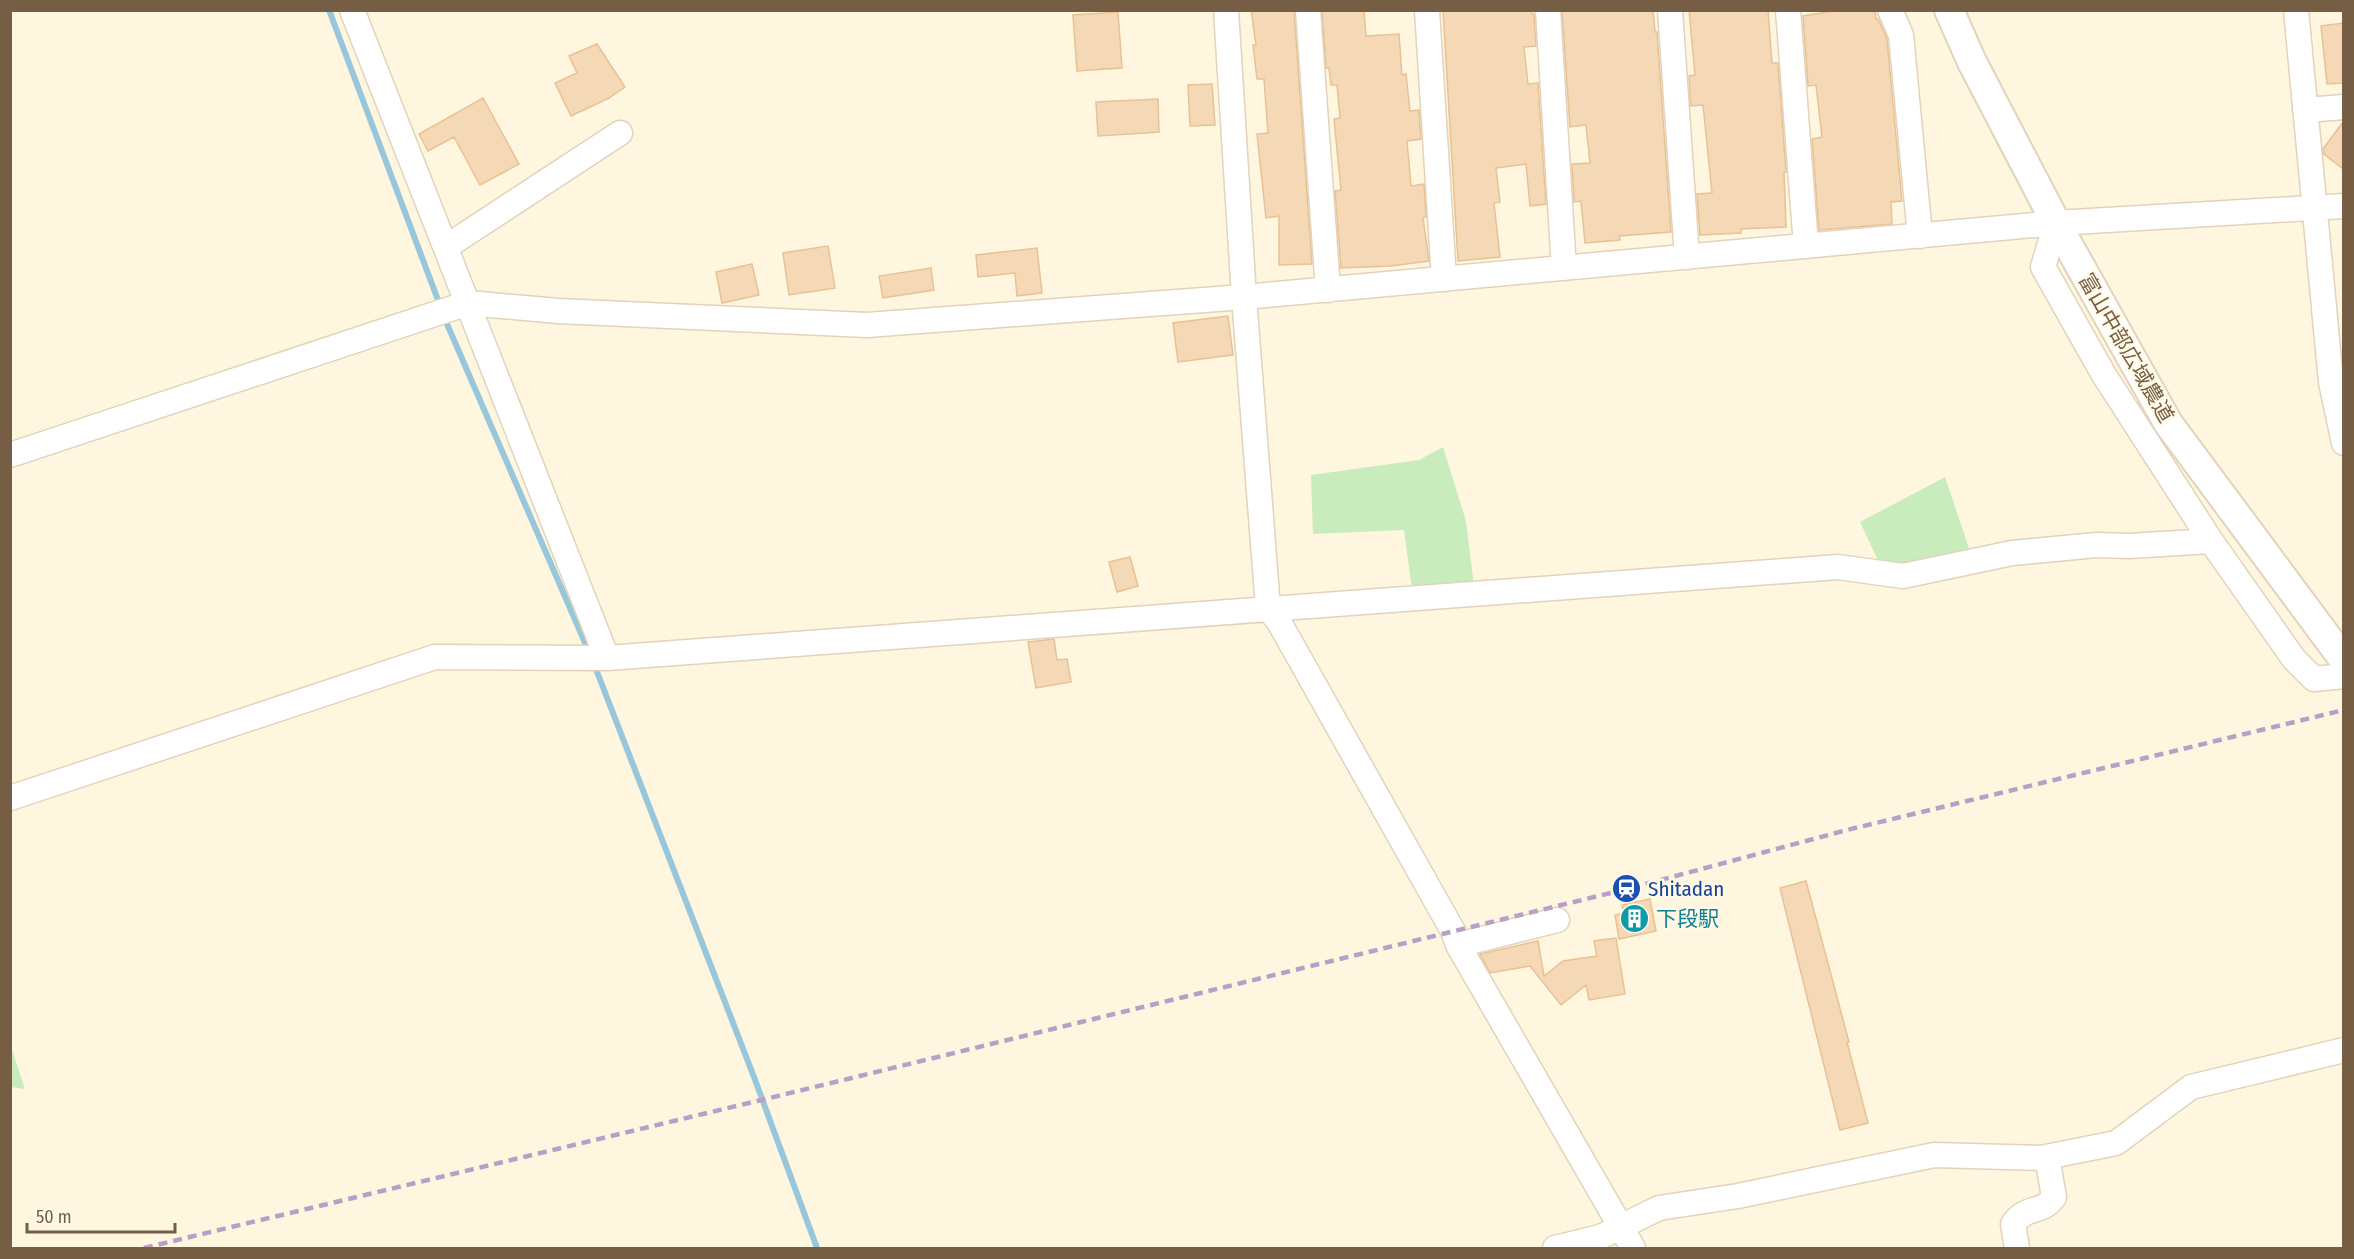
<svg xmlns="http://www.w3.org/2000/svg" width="2354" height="1259" viewBox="0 0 2354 1259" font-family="'Fira Sans Condensed','Noto Sans JP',sans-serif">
  <rect width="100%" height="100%" fill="#fef6df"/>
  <!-- green -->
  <path fill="#c9ecbd" d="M 1443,447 L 1466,521 L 1474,586 L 1412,590 L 1404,530 L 1313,534 L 1311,475 L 1419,460 Z
    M 1945,477 L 1970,551 L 1911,571 L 1881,567 L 1860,522 Z
    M 10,1047 L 11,1047 L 25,1089 L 11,1087 Z"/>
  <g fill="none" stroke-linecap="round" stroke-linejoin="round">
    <!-- stream -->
    <path stroke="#98c7db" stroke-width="6" d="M 329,10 L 441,308
      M 444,317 L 589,652
      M 594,664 L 754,1077 L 817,1248"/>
  </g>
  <!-- building -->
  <path fill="#f5d8b5" stroke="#e9c194" stroke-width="1.5" d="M 1251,10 L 1294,10 L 1312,264 L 1279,265 L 1279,216 L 1266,218 L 1257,134 L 1268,133 L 1264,79 L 1257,79 L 1253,45 L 1256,45 Z
    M 1322,10 L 1364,10 L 1366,36 L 1399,34 L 1402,75 L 1406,74 L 1410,111 L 1419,110 L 1421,139 L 1407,141 L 1411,186 L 1424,184 L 1426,217 L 1423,218 L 1429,261 L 1391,266 L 1341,268 L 1335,191 L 1341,190 L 1334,119 L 1340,118 L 1337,85 L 1331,85 L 1329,68 L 1326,68 Z
    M 1443,10 L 1532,10 L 1532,14 L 1534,14 L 1536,46 L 1524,47 L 1528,84 L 1538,83 L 1546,204 L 1530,206 L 1526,164 L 1496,168 L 1500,202 L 1494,203 L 1500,257 L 1458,261 Z
    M 1653,10 L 1655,32 L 1657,32 L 1671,232 L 1619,236 L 1620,240 L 1585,243 L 1581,201 L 1574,202 L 1572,164 L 1590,163 L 1586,125 L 1570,127 L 1562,11 Z
    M 1689,10 L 1768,10 L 1772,63 L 1778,63 L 1786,172 L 1784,173 L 1786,227 L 1741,229 L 1741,233 L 1700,235 L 1697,194 L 1712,193 L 1703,105 L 1691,106 L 1689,76 L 1695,75 Z
    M 1840,10 L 1875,10 L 1876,19 L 1878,19 L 1887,39 L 1902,201 L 1891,202 L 1892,224 L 1819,230 L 1812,139 L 1822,137 L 1816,85 L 1808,86 L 1803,16 Z
    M 1118,12 L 1122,68 L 1077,71 L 1073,15 Z
    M 2343,23 L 2343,83 L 2327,84 L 2321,26 Z
    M 597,44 L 625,87 L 609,98 L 571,116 L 555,83 L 577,73 L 569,56 Z
    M 1212,84 L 1215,125 L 1190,126 L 1188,85 Z
    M 483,98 L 519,164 L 480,185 L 454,137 L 428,151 L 419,134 Z
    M 1158,99 L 1159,132 L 1098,136 L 1096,102 Z
    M 2343,122 L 2343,169 L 2324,154 L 2323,149 Z
    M 828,246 L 835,288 L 789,295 L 783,253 Z
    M 1037,248 L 1042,293 L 1017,296 L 1015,273 L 978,277 L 976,255 Z
    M 752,264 L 759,295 L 722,303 L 716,272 Z
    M 931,268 L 934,290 L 883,298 L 879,276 Z
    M 1228,316 L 1233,355 L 1178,362 L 1173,323 Z
    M 1130,557 L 1138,586 L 1117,592 L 1109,562 Z
    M 1054,639 L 1057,660 L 1067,659 L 1071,682 L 1036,688 L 1028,642 Z
    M 1806,881 L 1849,1042 L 1847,1042 L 1868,1123 L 1840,1130 L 1780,888 Z
    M 1650,899 L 1656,931 L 1619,939 L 1615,915 L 1624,913 L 1622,905 Z
    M 1616,938 L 1625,994 L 1589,1000 L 1586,985 L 1561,1005 L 1530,966 L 1490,973 L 1480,954 L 1538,941 L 1544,976 L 1563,961 L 1597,956 L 1594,941 Z"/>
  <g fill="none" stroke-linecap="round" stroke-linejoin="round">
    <defs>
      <path id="minor" d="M 352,10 L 607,658
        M 1226,10 L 1244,297 L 1268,608 L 1279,622 L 1453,931 L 1458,945 L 1633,1248
        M 1308,10 L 1328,290
        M 1427,10 L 1444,279
        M 1548,10 L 1564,268
        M 1670,10 L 1687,257
        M 1788,10 L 1806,246
        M 1890,10 L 1901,35 L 1920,236
        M 2296,10 L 2331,382 L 2344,443
        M 2305,110 L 2344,107
        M 2056,223 L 2043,267 L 2104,375 L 2211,541
        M 446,247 L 620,133
        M 10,455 L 468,303 L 558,311 L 867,325 L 1244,297 L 2056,223 L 2344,206
        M 10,798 L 435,657 L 607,658 L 1838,567 L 1903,576 L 2012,553 L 2097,545 L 2129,546 L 2211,541 L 2294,659 L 2314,679 L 2344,676
        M 1458,945 L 1557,920
        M 1555,1248 L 1600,1237 L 1659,1208 L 1738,1196 L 1934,1155 L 2041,1158 L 2116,1143 L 2191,1087 L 2344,1050
        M 2017,1248 L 2013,1224 C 2026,1205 2043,1214 2054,1197 L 2047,1157"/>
      <path id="tertiary" d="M 1949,10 L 1972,62 L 2056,223 L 2168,423 L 2344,660"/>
    </defs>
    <!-- minor casing -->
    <use href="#minor" stroke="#e2d3bb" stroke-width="27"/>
    <!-- tertiary casing -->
    <use href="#tertiary" stroke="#e2d3bb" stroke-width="32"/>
    <!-- minor -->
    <use href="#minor" stroke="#fff" stroke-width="24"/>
    <!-- tertiary -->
    <use href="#tertiary" stroke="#fff" stroke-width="28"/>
    <!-- rail -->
    <path stroke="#ba9ec7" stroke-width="4.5" stroke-dasharray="9 6" stroke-linecap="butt" d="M 144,1248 L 749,1103 L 1627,889 L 1847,830 L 2344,710"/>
  </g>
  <!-- icons -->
  <defs>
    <symbol id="station-disc" viewBox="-11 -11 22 22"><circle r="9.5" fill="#1a4fb4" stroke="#fff9e7"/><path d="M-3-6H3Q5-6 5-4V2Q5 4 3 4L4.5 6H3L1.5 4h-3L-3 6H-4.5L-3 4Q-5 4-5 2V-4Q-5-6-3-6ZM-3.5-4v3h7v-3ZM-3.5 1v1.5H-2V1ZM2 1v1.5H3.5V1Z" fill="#fff"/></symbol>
    <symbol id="building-disc" viewBox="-11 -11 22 22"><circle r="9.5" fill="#0f9aa8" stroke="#fff9e7"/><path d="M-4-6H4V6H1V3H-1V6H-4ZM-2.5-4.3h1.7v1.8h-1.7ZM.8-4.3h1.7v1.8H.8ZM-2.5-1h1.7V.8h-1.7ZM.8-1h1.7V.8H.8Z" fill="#fff"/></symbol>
  </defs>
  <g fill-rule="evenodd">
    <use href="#station-disc" x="1610" y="872" width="33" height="33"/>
    <use href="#building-disc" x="1618" y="902" width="33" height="33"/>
  </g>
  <g text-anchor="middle" stroke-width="5" stroke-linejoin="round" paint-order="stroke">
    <!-- street labels -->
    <g font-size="21" fill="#765e45" stroke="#fff9e7">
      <text transform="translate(2126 348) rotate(60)" y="7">富山中部広域農道</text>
    </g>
    <!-- transit labels -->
    <g font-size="21" fill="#164399" stroke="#fff9e7" text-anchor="start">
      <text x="1648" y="896">Shitadan</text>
    </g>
    <!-- culture labels -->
    <g font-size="21" fill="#0d838f" stroke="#fff9e7" text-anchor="start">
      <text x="1656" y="926">下段駅</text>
    </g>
  </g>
  <!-- border -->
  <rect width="2354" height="1259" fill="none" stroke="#765e45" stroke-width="24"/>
  <!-- scale -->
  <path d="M27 1223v9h148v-9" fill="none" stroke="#765e45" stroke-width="3"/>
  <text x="36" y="1223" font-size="18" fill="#765e45" stroke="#fff9e7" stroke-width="4.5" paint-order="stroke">50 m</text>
</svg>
